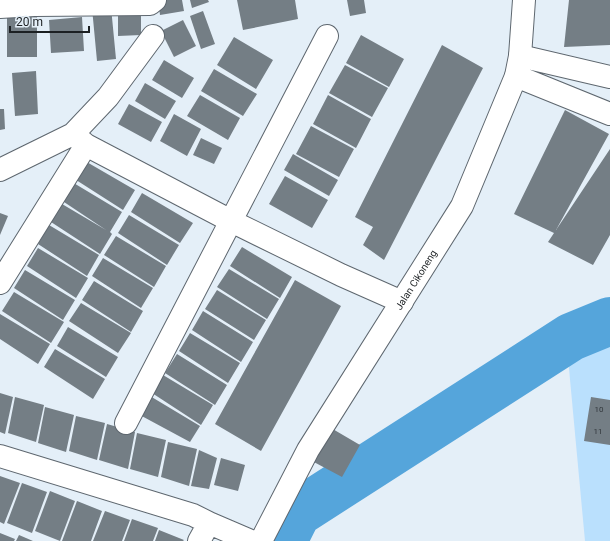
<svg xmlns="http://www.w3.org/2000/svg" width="610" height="541" viewBox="0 0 610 541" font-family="Roboto,sans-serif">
  <rect width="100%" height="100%" fill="#e4eff8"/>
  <!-- green -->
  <path fill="#bae0fd" d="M 610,334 L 610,541 L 585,541 L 567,347 Z"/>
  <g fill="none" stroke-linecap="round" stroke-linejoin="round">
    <!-- river -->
    <path stroke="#55a5db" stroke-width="48" d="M 283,541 L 297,513 L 571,337 L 610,321"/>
  </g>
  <!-- building -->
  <path fill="#747e85" d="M 158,0 L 182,0 L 184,11 L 160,15 Z
    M 190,0 L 208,0 L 209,2 L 192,8 Z
    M 237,0 L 295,0 L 298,19 L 243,30 Z
    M 347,0 L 364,0 L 366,13 L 350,16 Z
    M 569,0 L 610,0 L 610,45 L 564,47 Z
    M 111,7 L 116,59 L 97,61 L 92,8 Z
    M 118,7 L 141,7 L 141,35 L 118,36 Z
    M 7,11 L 37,11 L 37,57 L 7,57 Z
    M 203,11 L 215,44 L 201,49 L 190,16 Z
    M 82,17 L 84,51 L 51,53 L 49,20 Z
    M 183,20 L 196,46 L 174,57 L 161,31 Z
    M 361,35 L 404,59 L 389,87 L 346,63 Z
    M 234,37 L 273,60 L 256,89 L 217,65 Z
    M 442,45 L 483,68 L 384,260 L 363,245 L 373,227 L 355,217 Z
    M 164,60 L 194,78 L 182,98 L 152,80 Z
    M 345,65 L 388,88 L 372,117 L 329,93 Z
    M 214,69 L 257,94 L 243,116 L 201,91 Z
    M 36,71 L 38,114 L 15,116 L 12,73 Z
    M 145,83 L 176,101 L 165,119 L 135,101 Z
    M 200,95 L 240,118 L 228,140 L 187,116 Z
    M 328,95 L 371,119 L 356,148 L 313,124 Z
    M 129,104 L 162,122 L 151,142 L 118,124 Z
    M 0,109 L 4,109 L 5,129 L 0,130 Z
    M 565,110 L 609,134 L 556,230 L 610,149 L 610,235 L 593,265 L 548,242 L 554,233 L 514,214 Z
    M 174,114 L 201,129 L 187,156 L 160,141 Z
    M 311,126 L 354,149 L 339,177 L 296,154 Z
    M 201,138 L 222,148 L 214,164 L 193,155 Z
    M 293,154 L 338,180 L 329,196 L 284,170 Z
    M 85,161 L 135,190 L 123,210 L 73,178 Z
    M 285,176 L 328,200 L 312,228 L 269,204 Z
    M 72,182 L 122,212 L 110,232 L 112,234 L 100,254 L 51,222 L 62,204 L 106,230 L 61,200 Z
    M 142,193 L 193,223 L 180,243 L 131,212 Z
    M 0,213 L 8,216 L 0,235 Z
    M 129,215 L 179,245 L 167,265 L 118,233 Z
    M 49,225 L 99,255 L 87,276 L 38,244 Z
    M 116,236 L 166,266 L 154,287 L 104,255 Z
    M 242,247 L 292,277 L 280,298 L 230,266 Z
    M 38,248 L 88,278 L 76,298 L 27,266 Z
    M 103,258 L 153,288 L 141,308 L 92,276 Z
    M 229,269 L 279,299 L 267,319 L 217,287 Z
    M 25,270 L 75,300 L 63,320 L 14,288 Z
    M 295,280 L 341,306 L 261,451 L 215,424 Z
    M 94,281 L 143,311 L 131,332 L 82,300 Z
    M 217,290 L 266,320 L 254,340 L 205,309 Z
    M 14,292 L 64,322 L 51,343 L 2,311 Z
    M 81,303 L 131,333 L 118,353 L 69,321 Z
    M 203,311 L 253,342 L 241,362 L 192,330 Z
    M 0,314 L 50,344 L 38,364 L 0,339 Z
    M 68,327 L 118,357 L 106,377 L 57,346 Z
    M 190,333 L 240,363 L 228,383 L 179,351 Z
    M 55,349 L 105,379 L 93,399 L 44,367 Z
    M 177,354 L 227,385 L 215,405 L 165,373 Z
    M 163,375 L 213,405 L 201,425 L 152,393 Z
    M 0,393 L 13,397 L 5,434 L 0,432 Z
    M 150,396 L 200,426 L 190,442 L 138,414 Z
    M 15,397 L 44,405 L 36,442 L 8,433 Z
    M 591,397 L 610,400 L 610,445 L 584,441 Z
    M 45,407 L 74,415 L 66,452 L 38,443 Z
    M 76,416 L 105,423 L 97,460 L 69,451 Z
    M 107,424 L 135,432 L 128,469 L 99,460 Z
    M 331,428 L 360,445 L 342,477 L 312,461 Z
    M 137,433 L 166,440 L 158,477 L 130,469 Z
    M 168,442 L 197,449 L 189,486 L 161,477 Z
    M 199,450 L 217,458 L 209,489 L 191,486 Z
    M 221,458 L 245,465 L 238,491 L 214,485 Z
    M 0,476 L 20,483 L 4,524 L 0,522 Z
    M 22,483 L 47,492 L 32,533 L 7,523 Z
    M 50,491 L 75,501 L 60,541 L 35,531 Z
    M 77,501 L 102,511 L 91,541 L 62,541 Z
    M 105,511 L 130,520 L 122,541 L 93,541 Z
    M 132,519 L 158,528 L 153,541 L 124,541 Z
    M 159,530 L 184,540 L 183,541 L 155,541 Z
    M 0,533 L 15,539 L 14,541 L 0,541 Z
    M 19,535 L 33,541 L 16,541 Z"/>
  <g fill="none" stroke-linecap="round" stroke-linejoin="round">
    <defs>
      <path id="minor" d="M 34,0 L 34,5 L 150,4 L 155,0
        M 0,7 L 34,5
        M 520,56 L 610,77
        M 516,76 L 610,114
        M 73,134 L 86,145 L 231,221 L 341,275 L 402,302
        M 0,170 L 73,134 L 108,97 L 153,36
        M 0,283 L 86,145
        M 126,423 L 327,36
        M 0,456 L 193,515 L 209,523 L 199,541
        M 209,523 L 251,541"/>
      <g id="tertiary">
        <path id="s1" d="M 261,541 L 308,450 L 462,206 L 516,76 L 520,56 L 524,0"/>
      </g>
    </defs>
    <!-- minor casing -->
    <use href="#minor" stroke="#5e676f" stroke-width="24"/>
    <!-- tertiary casing -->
    <use href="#tertiary" stroke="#5e676f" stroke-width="24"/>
    <!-- minor -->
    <use href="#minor" stroke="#fff" stroke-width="22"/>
    <!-- tertiary -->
    <use href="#tertiary" stroke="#fff" stroke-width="22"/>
  </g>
  <g text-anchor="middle" stroke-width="4" stroke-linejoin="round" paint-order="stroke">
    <!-- number labels -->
    <g font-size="8" fill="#32383c">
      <text x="599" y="412">10</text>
      <text x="598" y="434">11</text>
    </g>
    <!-- street labels -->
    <g font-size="10" fill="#1c2023" stroke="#e4eff8">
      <text dy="4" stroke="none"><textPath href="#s1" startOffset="304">Jalan Cikoneng</textPath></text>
    </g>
  </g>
  <!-- scale -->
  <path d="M10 26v6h79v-6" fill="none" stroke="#1c2023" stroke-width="2"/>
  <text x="16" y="26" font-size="12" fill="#1c2023" stroke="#e4eff8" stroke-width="3" paint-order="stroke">20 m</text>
</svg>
